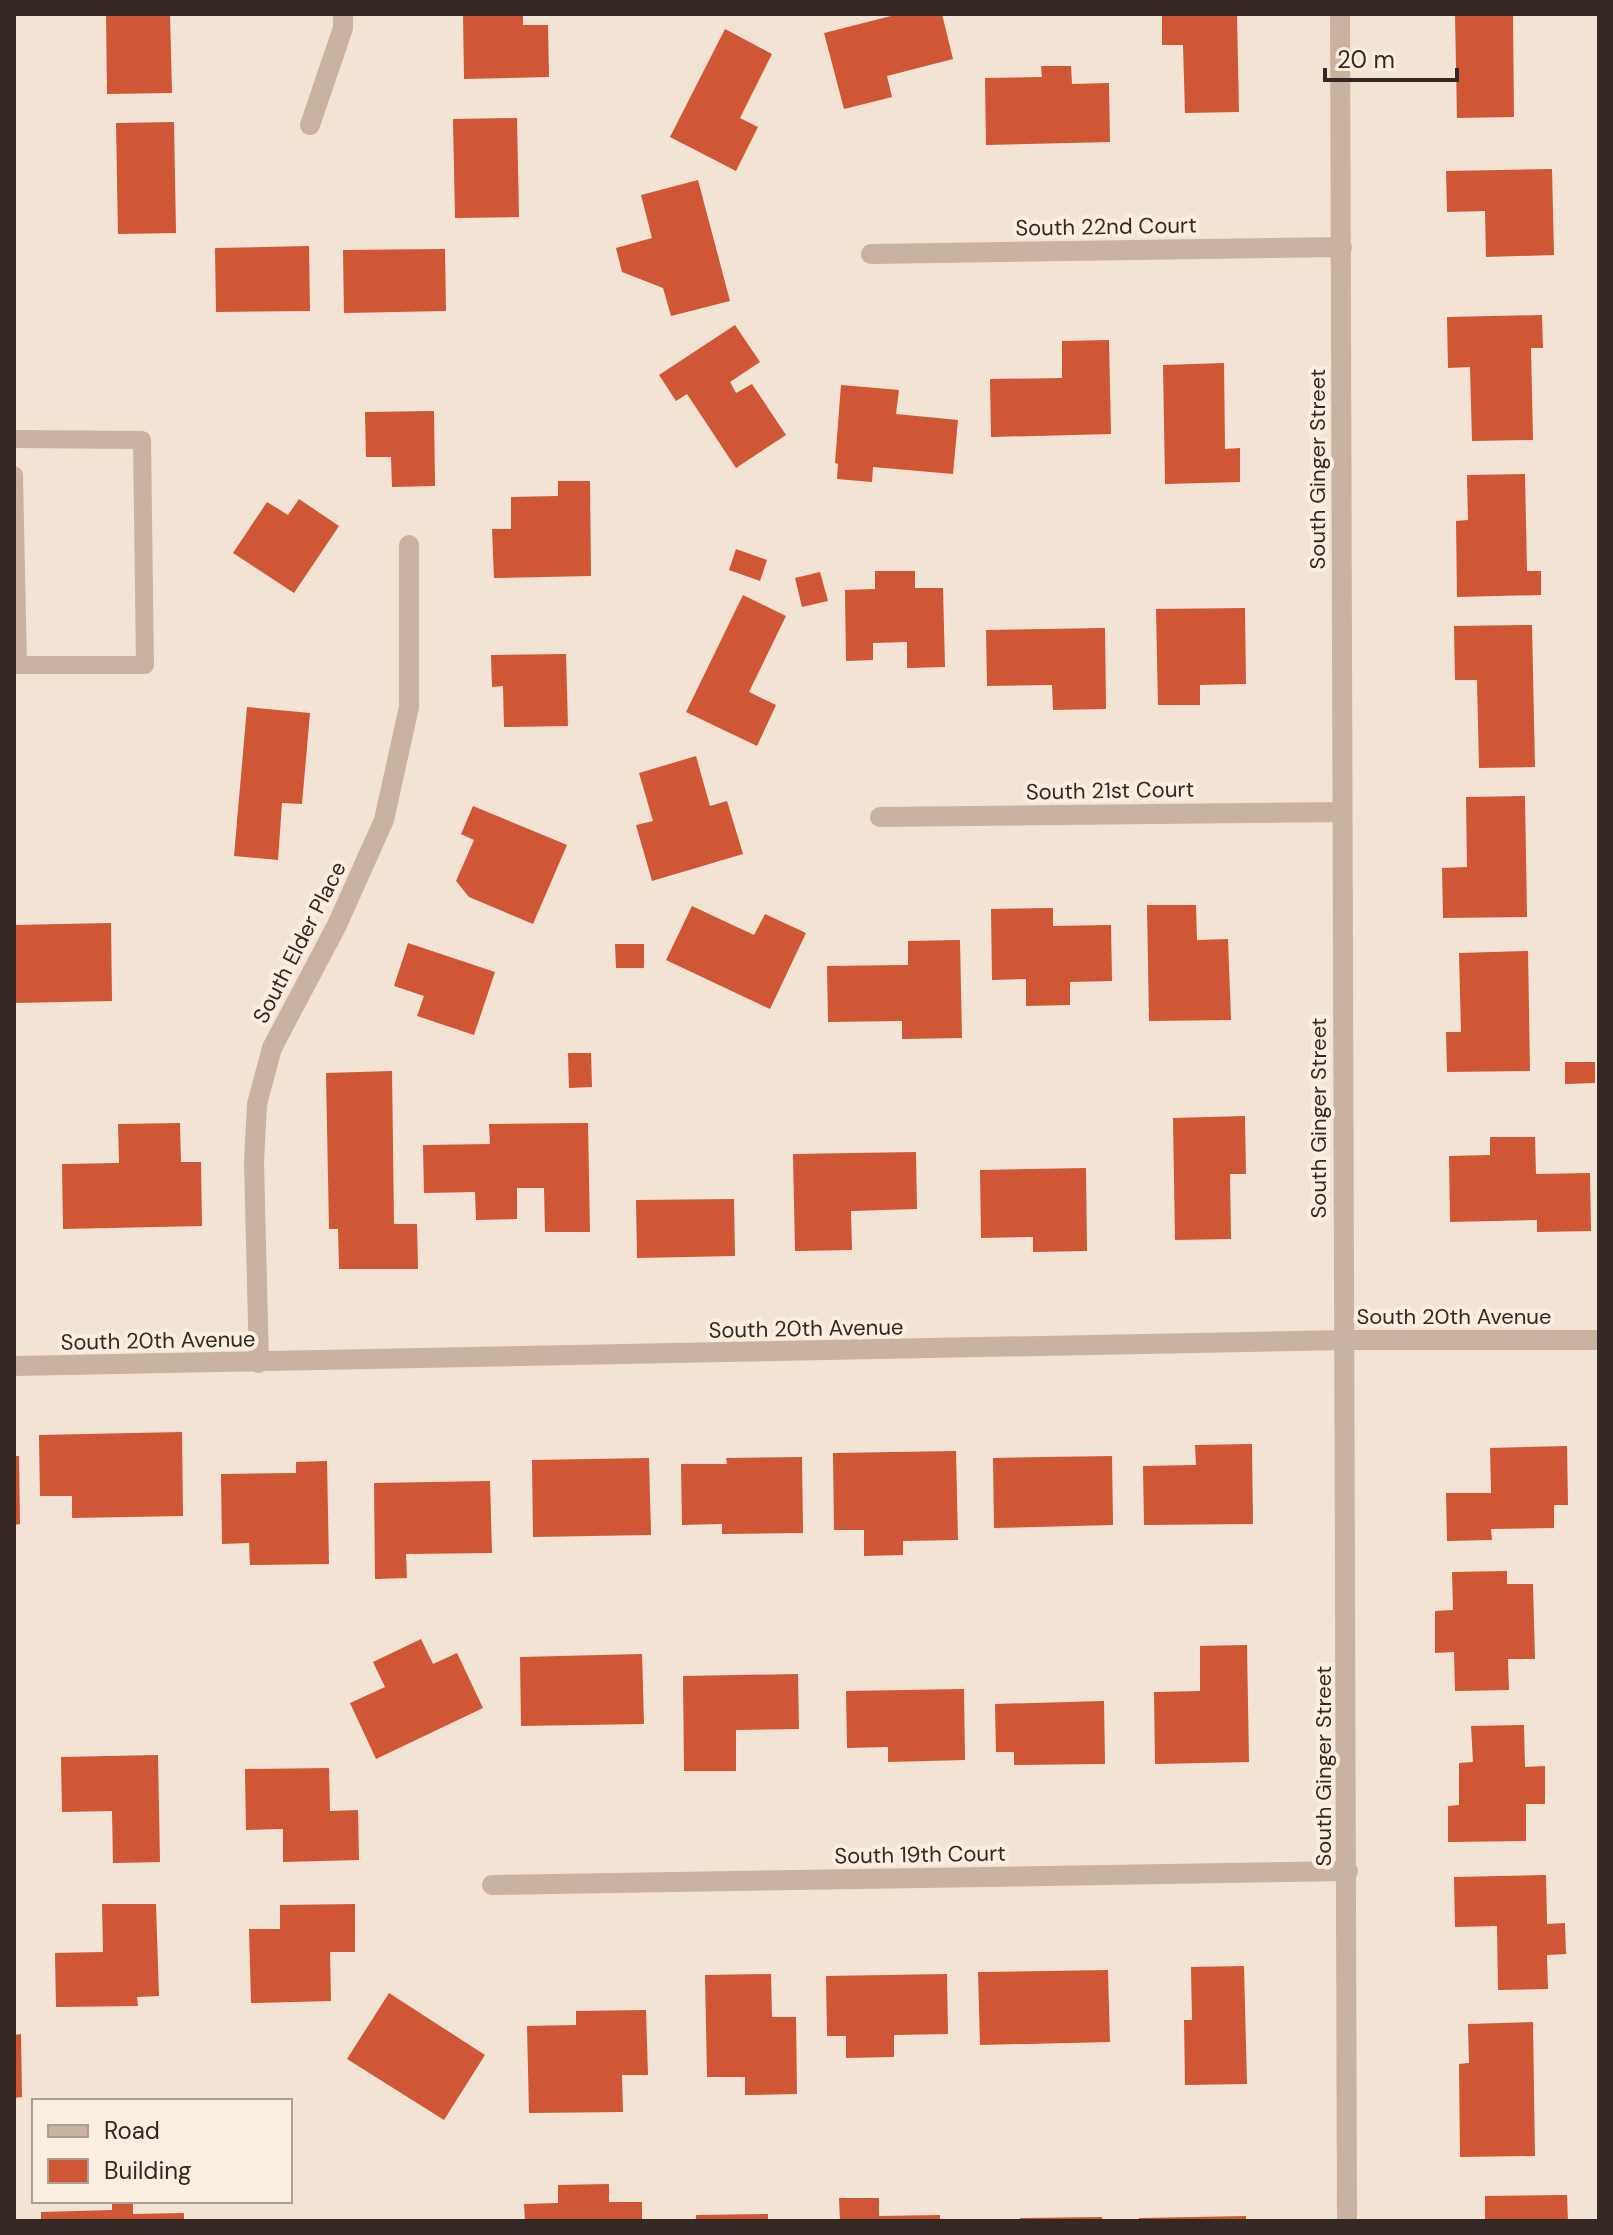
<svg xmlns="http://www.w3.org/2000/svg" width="1613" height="2235" viewBox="0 0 1613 2235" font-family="'DM Sans',sans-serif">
  <rect width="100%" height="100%" fill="#f2e3d4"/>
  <!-- building -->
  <path fill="#cf5735" d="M 106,14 L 170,14 L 172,93 L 107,94 Z
    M 463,14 L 523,14 L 523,25 L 548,25 L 549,77 L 464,79 Z
    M 899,14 L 942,14 L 953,59 L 887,76 L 892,97 L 844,109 L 824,33 Z
    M 1162,14 L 1237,14 L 1239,112 L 1185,113 L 1183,45 L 1162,45 Z
    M 1455,14 L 1513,14 L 1514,117 L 1457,118 Z
    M 725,29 L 772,54 L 740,118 L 758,127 L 736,171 L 670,137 Z
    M 1041,66 L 1071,66 L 1072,84 L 1109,83 L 1110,142 L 986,145 L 985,78 L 1042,77 Z
    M 517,118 L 519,217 L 455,218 L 453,119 Z
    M 174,122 L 176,233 L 118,234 L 116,123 Z
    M 1552,169 L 1554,255 L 1486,257 L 1485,211 L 1447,212 L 1446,171 Z
    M 698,180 L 730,301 L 671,316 L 663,288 L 622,272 L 616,248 L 652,238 L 641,195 Z
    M 309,246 L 310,311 L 216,312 L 215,248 Z
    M 445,249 L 446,311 L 344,313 L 343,250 Z
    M 1542,315 L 1543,348 L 1531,348 L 1533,440 L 1472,441 L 1470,367 L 1448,368 L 1447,317 Z
    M 735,325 L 760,362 L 730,382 L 736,393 L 752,384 L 786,435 L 736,468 L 687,394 L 676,401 L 659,375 Z
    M 1109,340 L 1111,434 L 991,437 L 990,379 L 1062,378 L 1062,341 Z
    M 1224,363 L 1225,449 L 1240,448 L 1240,482 L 1165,484 L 1163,365 Z
    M 841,385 L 899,390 L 896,414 L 958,420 L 953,474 L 873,467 L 872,482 L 837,479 L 838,464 L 835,463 Z
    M 434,411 L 435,486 L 392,487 L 391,457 L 366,457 L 365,412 Z
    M 1525,474 L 1527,571 L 1541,571 L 1541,595 L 1457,597 L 1456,521 L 1468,520 L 1467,475 Z
    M 558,481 L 590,481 L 591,576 L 494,578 L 492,529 L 511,529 L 511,497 L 558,496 Z
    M 299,499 L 339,526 L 294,593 L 233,553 L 267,502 L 288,515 Z
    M 736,549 L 767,560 L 760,581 L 729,570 Z
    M 875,571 L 915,571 L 915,588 L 943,588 L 945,667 L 907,668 L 907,642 L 873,643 L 873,660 L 846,661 L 845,590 L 875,589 Z
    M 820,572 L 828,601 L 802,607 L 795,578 Z
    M 743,595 L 786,616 L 749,692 L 776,705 L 757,746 L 686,712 Z
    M 1245,608 L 1246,684 L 1200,685 L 1200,705 L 1158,705 L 1156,609 Z
    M 1532,625 L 1535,767 L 1479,768 L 1477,680 L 1455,680 L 1454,626 Z
    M 1105,628 L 1106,709 L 1053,710 L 1052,685 L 987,686 L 986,630 Z
    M 566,654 L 568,726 L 504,727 L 503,686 L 492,687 L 491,655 Z
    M 247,707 L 310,713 L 302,804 L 282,803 L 278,860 L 234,856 Z
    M 696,756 L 710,806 L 727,801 L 743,854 L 652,881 L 636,825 L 653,821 L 639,773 Z
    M 1525,796 L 1527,917 L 1443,918 L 1442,868 L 1467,867 L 1466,797 Z
    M 473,806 L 567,845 L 533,924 L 469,897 L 456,881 L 474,840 L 461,834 Z
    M 1147,905 L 1196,905 L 1197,940 L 1228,939 L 1231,1020 L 1149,1021 Z
    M 692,906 L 754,935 L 765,914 L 806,933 L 770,1009 L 666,960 Z
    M 1053,908 L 1053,926 L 1111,925 L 1112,981 L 1070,982 L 1070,1005 L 1026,1006 L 1026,979 L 992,980 L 991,909 Z
    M 111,923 L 112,1001 L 14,1003 L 14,925 Z
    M 960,940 L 962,1038 L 902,1039 L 902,1021 L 828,1022 L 827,966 L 908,965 L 908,941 Z
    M 408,943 L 495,972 L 474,1035 L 417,1016 L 424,996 L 394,986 Z
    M 615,944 L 644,944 L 644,968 L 616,968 Z
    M 1528,951 L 1530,1071 L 1447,1072 L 1446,1032 L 1461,1032 L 1459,953 Z
    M 568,1053 L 591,1053 L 592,1087 L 569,1088 Z
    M 1565,1062 L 1595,1062 L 1595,1083 L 1565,1084 Z
    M 392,1071 L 394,1224 L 417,1224 L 418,1269 L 339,1269 L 338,1229 L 329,1229 L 326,1073 Z
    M 1245,1116 L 1246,1174 L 1230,1174 L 1231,1239 L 1175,1240 L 1173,1118 Z
    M 180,1123 L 181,1162 L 201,1162 L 202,1226 L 63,1229 L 62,1164 L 119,1163 L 118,1124 Z
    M 588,1123 L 590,1232 L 545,1232 L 544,1188 L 517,1188 L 517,1219 L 476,1220 L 475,1192 L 424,1193 L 423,1145 L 490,1144 L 489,1124 Z
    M 1490,1137 L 1535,1137 L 1536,1174 L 1590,1173 L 1591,1231 L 1537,1232 L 1537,1220 L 1450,1222 L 1449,1156 L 1490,1155 Z
    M 916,1152 L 917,1209 L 851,1211 L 852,1250 L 795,1251 L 793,1154 Z
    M 1086,1168 L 1087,1251 L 1033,1252 L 1033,1237 L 981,1238 L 980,1170 Z
    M 734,1199 L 735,1256 L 637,1258 L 636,1200 Z
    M 182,1432 L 183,1516 L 72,1518 L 72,1496 L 40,1496 L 39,1435 Z
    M 1252,1444 L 1253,1524 L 1144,1525 L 1143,1466 L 1196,1465 L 1195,1445 Z
    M 1567,1446 L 1568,1505 L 1554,1505 L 1554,1528 L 1491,1529 L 1492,1540 L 1447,1541 L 1446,1493 L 1491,1493 L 1490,1448 Z
    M 956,1451 L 958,1540 L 903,1541 L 903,1555 L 864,1556 L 864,1530 L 834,1530 L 833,1453 Z
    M 14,1456 L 19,1456 L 20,1524 L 14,1525 Z
    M 1112,1456 L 1113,1525 L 994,1528 L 993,1458 Z
    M 802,1457 L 803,1533 L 722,1534 L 722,1524 L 682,1525 L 681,1464 L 727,1464 L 726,1458 Z
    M 649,1458 L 651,1535 L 533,1537 L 532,1460 Z
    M 327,1461 L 329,1564 L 250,1565 L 249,1543 L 222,1544 L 221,1474 L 296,1473 L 296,1462 Z
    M 490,1481 L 492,1553 L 406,1554 L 407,1578 L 375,1579 L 374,1483 Z
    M 1507,1571 L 1507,1584 L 1533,1584 L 1535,1659 L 1508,1659 L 1509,1690 L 1455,1691 L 1454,1652 L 1435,1653 L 1435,1611 L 1453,1610 L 1452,1572 Z
    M 421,1639 L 433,1664 L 457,1653 L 483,1708 L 376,1759 L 350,1703 L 385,1687 L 373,1662 Z
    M 1247,1645 L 1249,1762 L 1155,1764 L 1154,1692 L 1200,1691 L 1200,1646 Z
    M 642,1654 L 644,1724 L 521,1726 L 520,1657 Z
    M 798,1674 L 799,1729 L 736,1730 L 736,1771 L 684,1771 L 683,1676 Z
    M 964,1689 L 965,1760 L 888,1762 L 888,1747 L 847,1748 L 846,1691 Z
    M 1104,1701 L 1105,1764 L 1014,1765 L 1014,1752 L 996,1752 L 995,1704 Z
    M 1524,1725 L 1525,1767 L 1545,1766 L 1545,1804 L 1526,1804 L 1526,1841 L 1448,1842 L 1448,1806 L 1459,1805 L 1459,1763 L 1473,1762 L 1471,1726 Z
    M 158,1755 L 160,1862 L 113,1863 L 112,1811 L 62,1812 L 61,1757 Z
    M 329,1768 L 330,1811 L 358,1810 L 359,1860 L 283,1862 L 283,1829 L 246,1830 L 245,1769 Z
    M 1546,1875 L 1547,1924 L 1565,1923 L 1566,1954 L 1547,1955 L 1548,1989 L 1498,1990 L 1497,1926 L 1455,1927 L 1454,1877 Z
    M 102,1904 L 156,1904 L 159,1996 L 137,1997 L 138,2006 L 56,2007 L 55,1953 L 103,1952 Z
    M 355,1904 L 355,1952 L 330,1952 L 331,2001 L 251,2003 L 249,1929 L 280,1929 L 280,1905 Z
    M 1244,1966 L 1247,2084 L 1185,2085 L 1184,2020 L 1192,2020 L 1191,1967 Z
    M 1108,1970 L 1110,2042 L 980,2045 L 978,1972 Z
    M 771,1974 L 772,2017 L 796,2017 L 797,2094 L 745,2095 L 745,2077 L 707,2077 L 705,1975 Z
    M 947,1974 L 948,2034 L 894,2035 L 894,2057 L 846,2058 L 846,2036 L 827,2036 L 826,1976 Z
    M 389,1993 L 485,2055 L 444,2120 L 347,2059 Z
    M 646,2010 L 648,2075 L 622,2075 L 623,2112 L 529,2113 L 527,2026 L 576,2025 L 576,2011 Z
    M 1533,2022 L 1535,2156 L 1460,2157 L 1459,2064 L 1469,2063 L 1468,2024 Z
    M 21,2034 L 22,2097 L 14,2098 L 14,2035 Z
    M 609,2184 L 609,2202 L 642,2202 L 642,2221 L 525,2221 L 524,2204 L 558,2203 L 558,2185 Z
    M 1567,2195 L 1568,2221 L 1485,2221 L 1485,2196 Z
    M 839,2198 L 879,2198 L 879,2216 L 940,2215 L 940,2221 L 840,2221 Z
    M 112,2201 L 133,2201 L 133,2214 L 184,2213 L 184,2221 L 41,2221 L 41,2212 L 112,2210 Z
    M 768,2214 L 768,2221 L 696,2221 L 696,2215 Z
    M 1246,2216 L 1246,2221 L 1139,2221 L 1139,2218 Z
    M 1102,2217 L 1102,2221 L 1020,2221 L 1020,2218 Z"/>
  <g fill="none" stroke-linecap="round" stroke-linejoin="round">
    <!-- service -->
    <path stroke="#cab2a0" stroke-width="18" d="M 14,439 L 142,440 L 145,665 L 14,665
      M 14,475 L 18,665"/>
    <!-- minor -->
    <path stroke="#cab2a0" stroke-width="20" d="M 1340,14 L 1347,2221
      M 310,125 L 343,28 L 343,14
      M 871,254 L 1342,247
      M 880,817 L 1341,812
      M 259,1363 L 254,1162 L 257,1104 L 272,1048 L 337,925 L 384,820 L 409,707 L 409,545
      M 14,1366 L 1343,1340 L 1599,1340
      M 492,1885 L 1348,1871"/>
  </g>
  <g text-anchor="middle" stroke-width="8" stroke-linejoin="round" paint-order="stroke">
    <!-- street labels -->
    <g font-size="22" fill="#342824" stroke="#faeee0">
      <text transform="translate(1106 226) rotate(-1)" y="8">South 22nd Court</text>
      <text transform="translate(1317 469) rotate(-90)" y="8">South Ginger Street</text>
      <text transform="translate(1110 790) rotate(-1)" y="8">South 21st Court</text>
      <text transform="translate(299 942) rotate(-63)" y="8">South Elder Place</text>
      <text transform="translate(1318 1118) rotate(-90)" y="8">South Ginger Street</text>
      <text x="1454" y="1324">South 20th Avenue</text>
      <text transform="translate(806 1328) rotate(-1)" y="8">South 20th Avenue</text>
      <text transform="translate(158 1340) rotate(-1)" y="8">South 20th Avenue</text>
      <text transform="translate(1323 1766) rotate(-90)" y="8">South Ginger Street</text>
      <text transform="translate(920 1854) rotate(-1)" y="8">South 19th Court</text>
    </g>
  </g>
  <!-- border -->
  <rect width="1613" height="2235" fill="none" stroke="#342824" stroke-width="32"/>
  <!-- legend -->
  <rect x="32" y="2099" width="260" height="104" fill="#faeee0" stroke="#ab9f95" stroke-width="2"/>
  <rect x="48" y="2125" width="40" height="12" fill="#cab2a0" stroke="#ab9f95" stroke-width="2"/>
  <text x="104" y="2139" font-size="24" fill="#342824">Road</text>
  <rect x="48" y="2159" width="40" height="24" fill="#cf5735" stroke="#ab9f95" stroke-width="2"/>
  <text x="104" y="2179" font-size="24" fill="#342824">Building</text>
  <!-- scale -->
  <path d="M1325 68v12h132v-12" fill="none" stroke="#342824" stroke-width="4"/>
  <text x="1337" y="68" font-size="24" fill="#342824" stroke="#faeee0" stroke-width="6" paint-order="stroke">20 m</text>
</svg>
